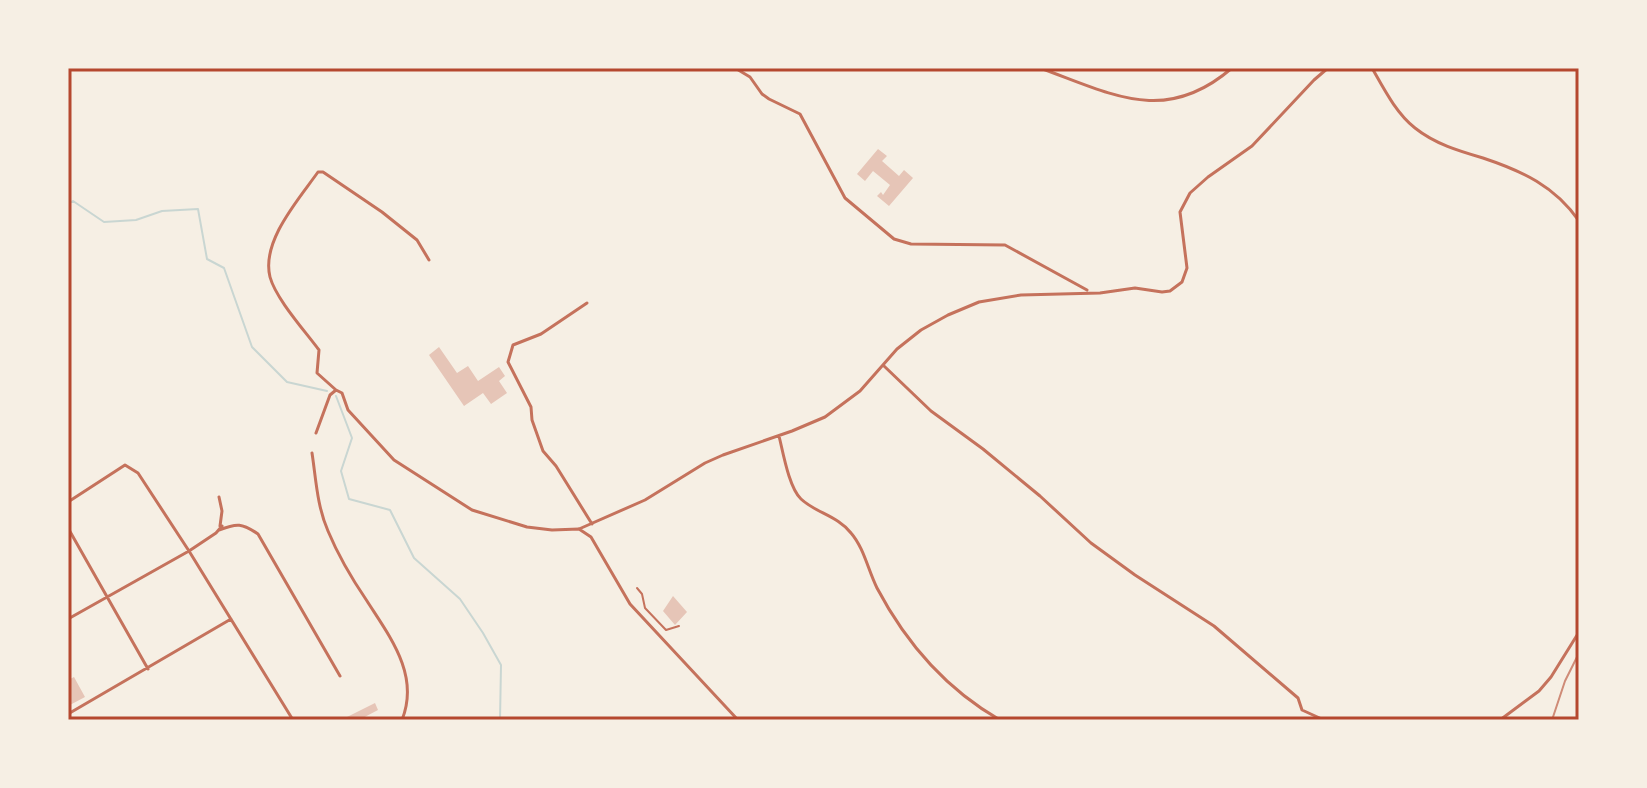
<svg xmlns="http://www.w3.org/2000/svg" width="1647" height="788" viewBox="0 0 1647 788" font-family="Montserrat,sans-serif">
  <rect width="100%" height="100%" fill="#f6efe4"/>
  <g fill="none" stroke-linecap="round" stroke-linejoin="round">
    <!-- stream -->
    <path stroke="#c9d6d2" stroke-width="2" d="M 68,204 L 73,201 L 104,222 L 136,220 L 162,211 L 198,209 L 207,259 L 224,268 L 252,347 L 287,382 L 327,391
      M 336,396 L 352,438 L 341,471 L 349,499 L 390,510 L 414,558 L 460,599 L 483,633 L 501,665 L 500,720"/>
  </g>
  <!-- building -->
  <path fill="#e6c5b7" d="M 878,149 L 887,156 L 882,161 L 899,176 L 904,170 L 913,178 L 889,206 L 877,196 L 881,192 L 883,195 L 890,185 L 873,171 L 865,181 L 857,174 Z
    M 439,347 L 457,373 L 468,366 L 478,381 L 499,367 L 505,376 L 499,381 L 507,393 L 491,404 L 483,393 L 464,406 L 429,355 Z
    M 673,596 L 687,612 L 675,625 L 663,611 Z
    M 74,677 L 85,697 L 68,706 L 68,680 Z
    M 375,703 L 378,710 L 359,720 L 348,720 L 347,717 Z"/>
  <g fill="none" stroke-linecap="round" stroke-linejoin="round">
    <!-- pedestrian -->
    <path stroke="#c5725c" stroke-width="2" d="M 637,588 L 642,594 L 645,608 L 666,630 L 679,626"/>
    <!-- minor -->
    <path stroke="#c5725c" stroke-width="3" d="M 735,68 L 750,77 L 762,94 L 769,99 L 800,114 L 845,198 L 894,239 L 911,244 L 1005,245 L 1087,290
      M 1040,68 C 1112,94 1165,126 1232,68
      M 1372,68 C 1384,89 1396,113 1415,128 C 1435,144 1459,151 1483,158 C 1522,171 1555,186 1579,221
      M 429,260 L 417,240 L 382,212 L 323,172 L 318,172 C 299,199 261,241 270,277 C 276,299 305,331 319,350 L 317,373 L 336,390 L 342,393 L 348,410 L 394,460 L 472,510 L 527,527 L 552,530 L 579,529 L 645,500 L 705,463 L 723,455 L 792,431 L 825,417 L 860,391 L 897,349 L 921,330 L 948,315 L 979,302 L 1021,295 L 1100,293 L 1135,288 L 1162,292 L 1170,291 L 1182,282 L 1187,268 L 1180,212 L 1190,193 L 1208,177 L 1252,146 L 1314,80 L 1328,68
      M 587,303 L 541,334 L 513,345 L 508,362 L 531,407 L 532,420 L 543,451 L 556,466 L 592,524
      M 884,366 L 931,411 L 983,449 L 1040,496 L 1091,543 L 1135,575 L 1214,626 L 1298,698 L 1302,710 L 1324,720
      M 316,433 L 330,395 L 336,390
      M 779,436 C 783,452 789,488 801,499 C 816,513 838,516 851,533 C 864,548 868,570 877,588 C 906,643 946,689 1000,720
      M 312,453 C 316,479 317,506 328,531 C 338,555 352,579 367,601 C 390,637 420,675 402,720
      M 219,497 L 222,511 L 220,526
      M 68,502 L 125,465 L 138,473 L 189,551 L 293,720
      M 68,528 L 148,669
      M 579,529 L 591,537 L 630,604 L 738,720
      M 219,530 C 237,523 242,523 258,534 L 340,676
      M 68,619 L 189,551 L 216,533 L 222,526
      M 68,714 L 231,619
      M 1500,720 L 1539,691 L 1551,677 L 1579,632"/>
    <!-- rail -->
    <path stroke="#cf8b77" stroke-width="2" d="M 1552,720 L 1565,681 L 1579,653"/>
  </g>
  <!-- border -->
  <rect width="1647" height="788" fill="none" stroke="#f6efe4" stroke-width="140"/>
  <rect x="70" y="70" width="1507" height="648" fill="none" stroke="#b5482f" stroke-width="3"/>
</svg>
